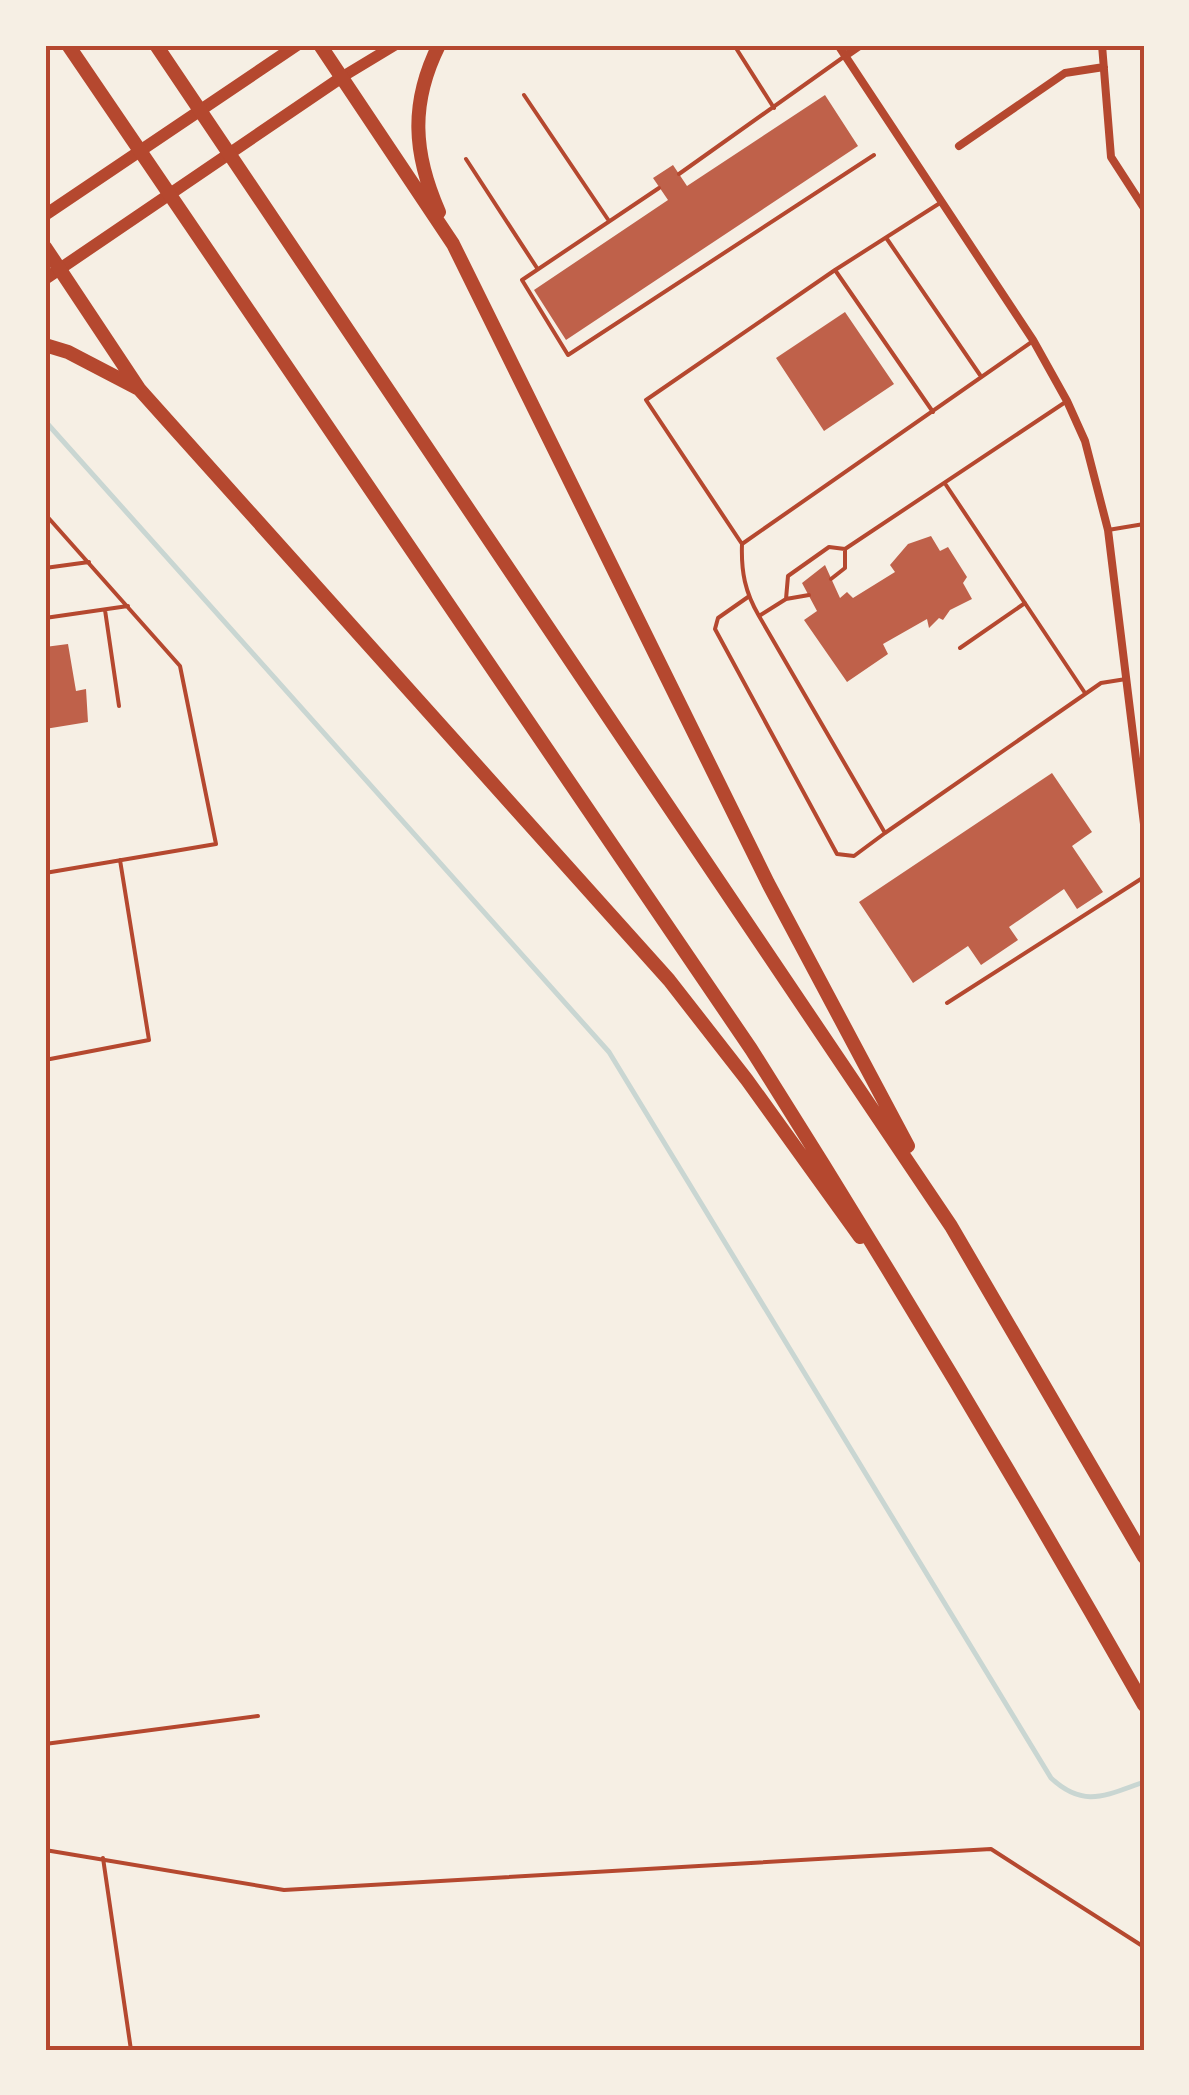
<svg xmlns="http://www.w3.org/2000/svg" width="1189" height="2095" viewBox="0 0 1189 2095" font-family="'Titillium Web',sans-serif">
  <rect width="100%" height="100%" fill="#f6efe4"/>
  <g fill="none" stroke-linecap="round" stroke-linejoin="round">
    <!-- stream -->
    <path stroke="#c9d6d2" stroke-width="5" d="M 45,421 L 609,1052 L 1051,1778 C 1084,1809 1106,1795 1144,1782"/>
  </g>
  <!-- building -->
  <path fill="#bf614a" d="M 825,95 L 858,146 L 566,340 L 534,290 L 668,200 L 653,178 L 673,165 L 687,186 Z
    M 845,312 L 894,384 L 824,431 L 776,358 Z
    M 931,536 L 940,551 L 948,547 L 967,577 L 963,583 L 972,599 L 950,610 L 943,620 L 939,618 L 929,628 L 927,619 L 883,644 L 888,654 L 847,682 L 804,620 L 817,611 L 802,583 L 825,565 L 840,598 L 847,592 L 853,598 L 895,572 L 890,565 L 908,544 Z
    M 68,644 L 76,691 L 86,689 L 88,722 L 45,729 L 45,647 Z
    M 1052,773 L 1092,832 L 1072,846 L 1103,892 L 1077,909 L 1064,889 L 1009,927 L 1018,940 L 981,965 L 968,946 L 913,983 L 859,902 Z"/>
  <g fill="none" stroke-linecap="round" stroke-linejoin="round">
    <!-- service -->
    <path stroke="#b5482f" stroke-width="4" d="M 734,45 L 774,108
      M 524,95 L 609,221
      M 466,159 L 537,268
      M 679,174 L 845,56
      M 659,188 L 522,280 L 568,355 L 874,155
      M 940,203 L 835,270 L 646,400 L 742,544 C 741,572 745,592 759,616 L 786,599 L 788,576 L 829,547 L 845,549 L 1067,401
      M 887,239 L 980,375
      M 835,270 L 933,412
      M 946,485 L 1085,693
      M 45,514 L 180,666 L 216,844 L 45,873
      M 1108,530 L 1144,524
      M 742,544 L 1033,341
      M 45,568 L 89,562
      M 831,579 L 845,568 L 845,550
      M 748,597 L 718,618 L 715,629 L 837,854 L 854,856 L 885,833
      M 786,599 L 809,595
      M 105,610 L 119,706
      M 759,616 L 885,833 L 1101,683 L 1126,679
      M 45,618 L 128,606
      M 960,648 L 1025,603
      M 947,1003 L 1144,877
      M 45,1060 L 149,1040 L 120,860
      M 45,1744 L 258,1716
      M 45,1850 L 284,1890 L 991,1849 L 1144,1947
      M 103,1858 L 131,2050"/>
    <!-- minor -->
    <path stroke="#b5482f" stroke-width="8" d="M 838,45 L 1033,340 L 1067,401 L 1085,441 L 1108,530 L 1144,824
      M 1102,45 L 1111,157 L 1144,208
      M 845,56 L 861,45
      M 959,146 L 1065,73 L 1104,67"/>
    <!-- secondary -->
    <path stroke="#b5482f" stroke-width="11" d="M 342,77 L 395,45"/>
    <!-- primary -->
    <path stroke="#b5482f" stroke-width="12" d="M 45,215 L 297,45
      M 45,279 L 342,77"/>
    <!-- motorway -->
    <path stroke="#b5482f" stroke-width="14" d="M 68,45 L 751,1049 C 887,1264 1018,1483 1144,1705
      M 156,45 L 951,1226 L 1144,1557
      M 320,45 L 453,244 L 768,883 L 908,1146
      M 439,45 C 410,103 413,153 439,212
      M 45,247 L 140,390 L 669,980 L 747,1080 L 860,1237
      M 45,345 L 68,352 L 139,389"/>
  </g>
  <!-- border -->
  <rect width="1189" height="2095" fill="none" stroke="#f6efe4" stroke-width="95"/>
  <rect x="48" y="48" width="1094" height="2000" fill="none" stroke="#b5482f" stroke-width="4"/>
</svg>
